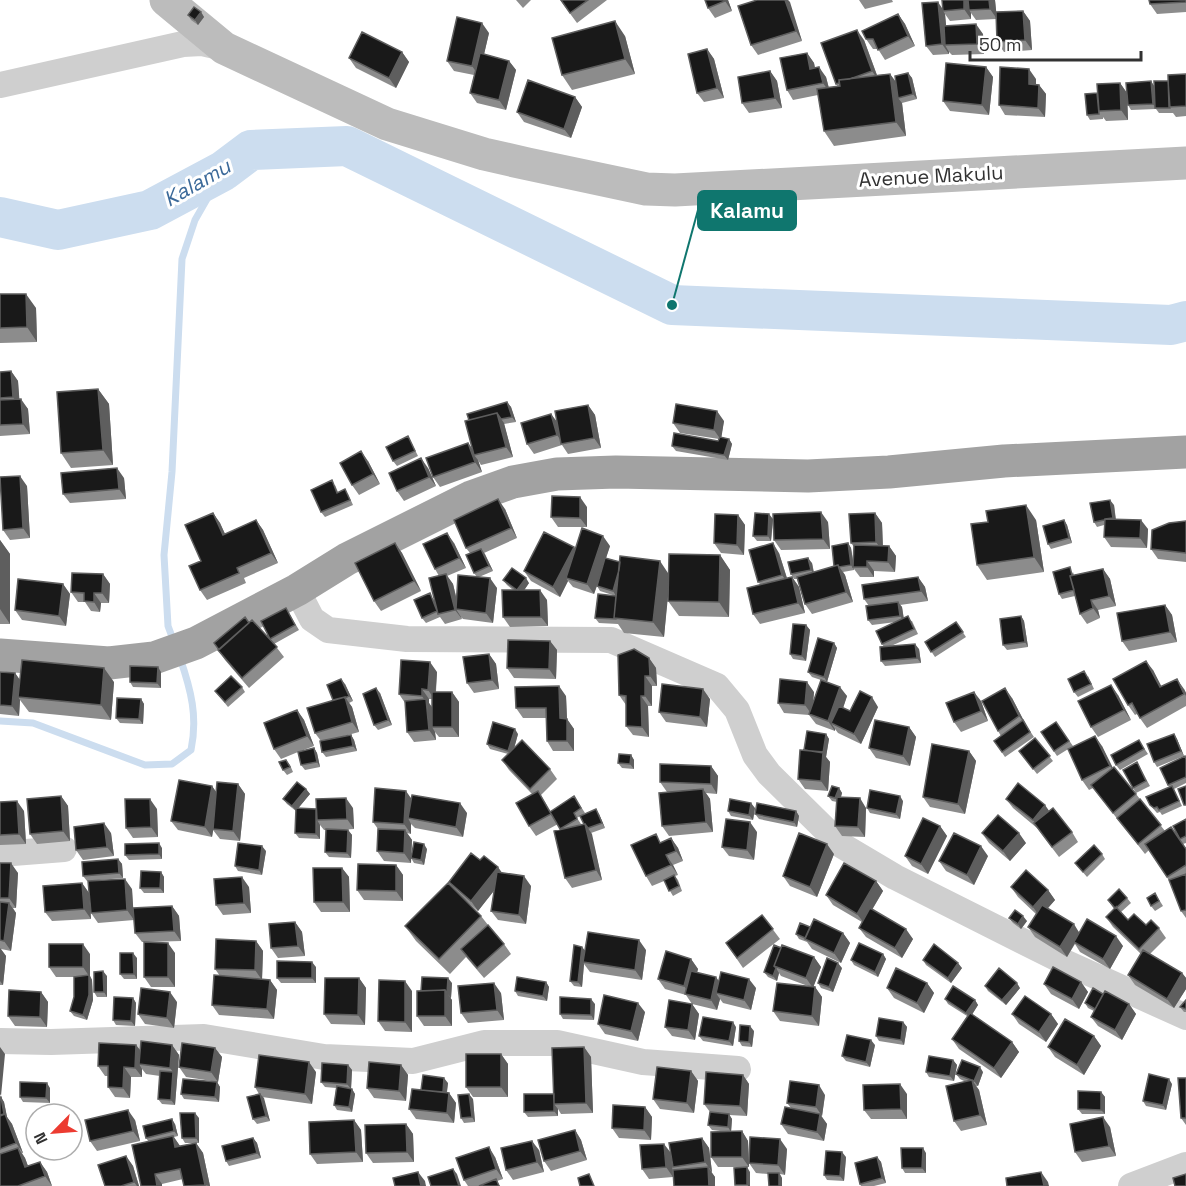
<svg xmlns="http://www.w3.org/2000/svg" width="1186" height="1186" viewBox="0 0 1186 1186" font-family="'Space Grotesk',sans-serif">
  <rect width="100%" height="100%" fill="#fff"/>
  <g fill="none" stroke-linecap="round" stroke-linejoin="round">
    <!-- stream -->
    <path stroke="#ccddef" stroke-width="7" d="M 174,642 L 168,626 L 164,555 L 172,472 L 182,259 L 195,220 L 223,171
      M 0,721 L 33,723 L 145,765 L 172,764 L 191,750 C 198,717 191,690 180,658"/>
    <!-- river -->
    <path stroke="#ccddef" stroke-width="40" d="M 0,217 L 58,230 L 150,210 L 223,171 L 251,150 L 347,146 L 672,305 L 1171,325 L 1186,321"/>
    <!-- minor -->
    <path stroke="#cfcfcf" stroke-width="26" d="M 0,85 L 183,44 L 202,43 L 224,48
      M 297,590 L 312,619 L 328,630 L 407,639 L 611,640 L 717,686 L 737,710 L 755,755 L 769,774 L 841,845 L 895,877 L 1060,960 L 1186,1017
      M 0,854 L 64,849
      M 0,1041 L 51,1042 L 204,1037 L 324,1057 L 413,1061 L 484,1043 L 557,1043 L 643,1062 L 738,1069
      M 1131,1186 L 1186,1165"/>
    <!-- secondary -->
    <path stroke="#bcbcbc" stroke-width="33" d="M 166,0 L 224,48 L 387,124 L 484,154 L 528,164 L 646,189 L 675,190 L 1186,163"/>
    <!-- trunk -->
    <path stroke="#a2a2a2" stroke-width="33" d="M 0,655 L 109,663 L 154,658 L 196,643 L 297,590 L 347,559 L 471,497 L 513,482 L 557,474 L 616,472 L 808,476 L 889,472 L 1004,461 L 1186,452"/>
  </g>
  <!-- wall -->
  <path fill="#8c8c8c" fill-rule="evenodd" d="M 516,0 L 531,0 L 523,8 Z
    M 560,0 L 607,0 L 577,23 Z
    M 728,0 L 732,11 L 715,18 L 708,8 Z
    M 757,0 L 788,0 L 802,41 L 758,55 L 751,45 Z
    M 859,0 L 892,0 L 893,2 L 865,9 Z
    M 995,0 L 996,12 L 1023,11 L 1030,21 L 1032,50 L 1004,52 L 997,42 L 996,19 L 976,20 L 971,13 L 971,19 L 950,21 L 945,14 L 946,26 L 983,34 L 984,54 L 952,55 L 949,52 L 949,54 L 933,55 L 926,46 L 943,8 Z
    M 1186,0 L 1186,12 L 1157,14 L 1150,4 Z
    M 201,12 L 204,17 L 198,25 L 191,20 L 188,15 Z
    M 898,14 L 905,24 L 915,46 L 885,60 L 878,49 L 873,49 L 866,39 Z
    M 489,33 L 484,54 L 509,61 L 516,70 L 506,110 L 477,103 L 470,93 L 474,75 L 454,71 L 447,61 Z
    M 625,36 L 635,74 L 572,90 L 562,75 Z
    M 864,40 L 877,75 L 890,74 L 896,82 L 908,73 L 912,78 L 917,99 L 902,103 L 906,136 L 834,146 L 824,131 L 818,95 L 793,100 L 787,90 L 807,53 L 814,63 L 815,68 L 826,77 L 829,88 L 838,87 L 836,84 Z
    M 707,49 L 714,59 L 724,98 L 704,102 L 697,93 Z
    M 402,52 L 409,62 L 396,88 L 356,68 L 349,58 Z
    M 986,67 L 993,77 L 989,115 L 950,111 L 943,101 Z
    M 770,71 L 777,81 L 782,108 L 749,113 L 742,103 Z
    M 1186,74 L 1186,116 L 1176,117 L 1173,113 L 1159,113 L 1156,109 L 1131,110 L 1128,105 L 1151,81 L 1154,86 Z
    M 1036,79 L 1036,84 L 1039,85 L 1046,94 L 1045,117 L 1005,115 L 999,105 Z
    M 1120,83 L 1127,93 L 1128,120 L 1106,121 L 1103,117 L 1103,119 L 1090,120 L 1087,115 L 1097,93 Z
    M 575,97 L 582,107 L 571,138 L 524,122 L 517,112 Z
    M 0,294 L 36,308 L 37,342 L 0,343 Z
    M 11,371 L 18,381 L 19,399 L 28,409 L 30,434 L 0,436 L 0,372 Z
    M 98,389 L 109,404 L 113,465 L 71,468 L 61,453 Z
    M 507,402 L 511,407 L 516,422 L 504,424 L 513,457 L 481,465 L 478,460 L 482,472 L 440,487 L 433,477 L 468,443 L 473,449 L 469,420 Z
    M 588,405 L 595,415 L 601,448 L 568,454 L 562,445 L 534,454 L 527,444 L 551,414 L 557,423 Z
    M 724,421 L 721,437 L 729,439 L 732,444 L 728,460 L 676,451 L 672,446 L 718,441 L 719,439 L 680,433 L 673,423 Z
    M 408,436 L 418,456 L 397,466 L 393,461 Z
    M 368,461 L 380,484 L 359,495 L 352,485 Z
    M 428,468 L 436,486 L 404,501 L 397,491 Z
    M 124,478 L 126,499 L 70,503 L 63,494 Z
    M 335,485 L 338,492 L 348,494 L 353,505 L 325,517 L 321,512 Z
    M 27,486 L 30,538 L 10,540 L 3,530 Z
    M 1114,505 L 1116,519 L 1148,529 L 1147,548 L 1111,547 L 1104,537 L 1104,525 L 1097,527 L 1094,522 Z
    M 587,507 L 587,527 L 558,527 L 551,517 Z
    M 505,509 L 517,538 L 484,553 L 493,571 L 479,577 L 497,588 L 493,623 L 463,619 L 461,617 L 462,619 L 445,624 L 440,617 L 426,623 L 422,618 L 433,598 L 435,603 L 439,576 L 435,569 L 454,543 L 466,568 L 447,576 L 453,584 L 457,600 L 477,577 L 474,573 L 470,553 L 466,548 Z
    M 213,513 L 220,523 L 225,534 L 256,520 L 263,530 L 278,563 L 244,578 L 246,583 L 207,600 L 200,590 L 201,561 Z
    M 875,513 L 882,523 L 883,546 L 889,546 L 896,556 L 895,572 L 874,571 L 874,577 L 860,577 L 854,569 L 854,570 L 843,572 L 845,575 L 853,602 L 812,614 L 805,604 L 797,579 L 794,579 L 791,574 L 812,563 L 814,572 L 834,566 L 848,543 L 851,548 L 853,561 L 854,547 L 851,543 Z
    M 738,515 L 745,525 L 744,555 L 721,553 L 714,543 Z
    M 773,519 L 771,541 L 757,541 L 753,536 Z
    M 1036,520 L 1044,572 L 987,580 L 977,565 Z
    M 1064,520 L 1067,525 L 1072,543 L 1051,549 L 1048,544 Z
    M 1186,521 L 1186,562 L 1158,559 L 1151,549 Z
    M 828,522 L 830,549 L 781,550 L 774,540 Z
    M 0,540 L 10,554 L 10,624 L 0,624 Z
    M 395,543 L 402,553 L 421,591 L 381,611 L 374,601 Z
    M 610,546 L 606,558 L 620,562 L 669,574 L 720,555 L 730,570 L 729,617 L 679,616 L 668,601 L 668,591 L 664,637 L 624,633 L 618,624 L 599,623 L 595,618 L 616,596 L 600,591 L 597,586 L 594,594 L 573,587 L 568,581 L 560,597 L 531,581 L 524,571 L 575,549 Z
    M 779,553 L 787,578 L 792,577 L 799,587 L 805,613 L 760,624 L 753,614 L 760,584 L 758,582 Z
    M 1103,569 L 1110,579 L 1116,606 L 1098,610 L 1100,618 L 1087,624 L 1080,614 L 1075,596 L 1062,599 L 1059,594 L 1073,572 L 1074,575 Z
    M 103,574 L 110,584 L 109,603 L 101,603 L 100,612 L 91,611 L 85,602 L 78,602 L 71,592 Z
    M 918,577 L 925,587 L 928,601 L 900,605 L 902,607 L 904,619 L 912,621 L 918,634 L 891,646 L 919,649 L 921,663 L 885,666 L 881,661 L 884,647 L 882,644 L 896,622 L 872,625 L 868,620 L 869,606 L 864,599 Z
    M 503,580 L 529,583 L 524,590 L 547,600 L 548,626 L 510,627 L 503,617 L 513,590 L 507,585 Z
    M 63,584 L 70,594 L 66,626 L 22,620 L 15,610 Z
    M 1165,605 L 1172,615 L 1177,642 L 1129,651 L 1122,641 Z
    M 286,608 L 299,630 L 274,644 L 284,657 L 249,688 L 225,660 L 218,650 L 249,623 L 271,641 L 261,621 Z
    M 1021,616 L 1024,621 L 1028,647 L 1007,650 L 1003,645 Z
    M 956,622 L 966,637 L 935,657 L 925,642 Z
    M 806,625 L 810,630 L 806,661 L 793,659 L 790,654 Z
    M 550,641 L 557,650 L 556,679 L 514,678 L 507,668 Z
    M 834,643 L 837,648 L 827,682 L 847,696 L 843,708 L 850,711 L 878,707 L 861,744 L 838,733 L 835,729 L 835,731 L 816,724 L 809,715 L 784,713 L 778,703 L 814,692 L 813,702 L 821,680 L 812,677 L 808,672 Z
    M 489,654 L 496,664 L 499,689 L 474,693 L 467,683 Z
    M 649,658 L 656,668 L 657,686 L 652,686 L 652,706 L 648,706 L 649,737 L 633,735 L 626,726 L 626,705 L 619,695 Z
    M 1153,670 L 1161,687 L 1184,689 L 1186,693 L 1186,706 L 1147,728 L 1137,714 L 1135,715 L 1128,705 Z
    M 0,672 L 15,673 L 20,680 L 114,682 L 111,720 L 29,712 L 20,700 L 19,716 L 0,714 Z
    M 161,672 L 161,688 L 133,687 L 130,682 Z
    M 437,672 L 436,692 L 452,692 L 459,702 L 459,737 L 439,737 L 435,732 L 436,740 L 414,742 L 407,732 L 405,703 L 399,694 ZM 429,699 L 432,699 L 432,707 L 429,703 Z
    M 1088,676 L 1094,689 L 1078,697 L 1074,692 Z
    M 345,684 L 353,701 L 349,703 L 352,707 L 359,732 L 344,736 L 351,735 L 354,740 L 357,751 L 326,757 L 322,752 L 321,741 L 315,733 L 333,700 Z
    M 242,687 L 245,692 L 228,707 L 215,691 Z
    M 380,693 L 392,725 L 378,730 L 374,725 Z
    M 1118,695 L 1131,720 L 1098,737 L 1091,727 Z
    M 566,696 L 567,719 L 574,729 L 574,751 L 553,751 L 547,741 L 546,718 L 523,718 L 516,708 Z
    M 1012,698 L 1026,725 L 1034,737 L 1005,757 L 994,741 L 1001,736 L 998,731 Z
    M 141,699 L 144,704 L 143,724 L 120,723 L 116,718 Z
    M 710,699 L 707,727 L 666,722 L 659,712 Z
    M 981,701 L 988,721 L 961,732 L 954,722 Z
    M 297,710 L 304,720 L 314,746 L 301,751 L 314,748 L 317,753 L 320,767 L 305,770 L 301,765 L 298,752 L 281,759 L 274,749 Z
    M 1056,722 L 1073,746 L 1057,756 L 1041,732 Z
    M 909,727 L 916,737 L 910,766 L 876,758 L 869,748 Z
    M 518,734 L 514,748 L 550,769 L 557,779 L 541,795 L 551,812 L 574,796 L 585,813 L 581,816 L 599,814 L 605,828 L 591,833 L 602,880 L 572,888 L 565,878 L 561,830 L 558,824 L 536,836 L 529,826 L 532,794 L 509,770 L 502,760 L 508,754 L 490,749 L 487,744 ZM 580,816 L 584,824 L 579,825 L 581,824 L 577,818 Z
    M 826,734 L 829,739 L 826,757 L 830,762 L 828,791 L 805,789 L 798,779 L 804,750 Z
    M 1174,734 L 1177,739 L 1184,756 L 1157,767 L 1154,762 Z
    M 1035,738 L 1053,761 L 1037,774 L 1023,756 Z
    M 1142,745 L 1148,754 L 1120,770 L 1116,765 Z
    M 1102,746 L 1112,768 L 1136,794 L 1165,831 L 1180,839 L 1186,819 L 1186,843 L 1183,844 L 1186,848 L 1186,918 L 1181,911 L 1170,882 L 1149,850 L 1145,854 L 1093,788 L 1089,790 L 1082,780 Z
    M 969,751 L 976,761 L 965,814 L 930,807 L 923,797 Z
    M 631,755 L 634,760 L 634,769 L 622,768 L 618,763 Z
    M 1186,758 L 1186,783 L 1174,789 L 1182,806 L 1162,815 L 1160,812 L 1157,813 L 1150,805 L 1169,787 L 1168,785 Z
    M 286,760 L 290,765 L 293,772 L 287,775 L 283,770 Z
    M 1137,762 L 1150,786 L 1136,793 L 1133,788 Z
    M 711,766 L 718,776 L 717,794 L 706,793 L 710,799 L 713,832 L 669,836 L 662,826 L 667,792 L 660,782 Z
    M 238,784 L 245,794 L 240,841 L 220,839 L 213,830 L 212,837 L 178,830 L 171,821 L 212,786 L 216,792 Z
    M 839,788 L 842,793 L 841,797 L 866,808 L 865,837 L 842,836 L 835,826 L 837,802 L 832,801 L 828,796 Z
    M 306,789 L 310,794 L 298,808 L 316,809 L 353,808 L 354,829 L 340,830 L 348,830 L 352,835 L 351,858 L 329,857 L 325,852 L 326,830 L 324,830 L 320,825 L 320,839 L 299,838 L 295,833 L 296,811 L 287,804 L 283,799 Z
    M 61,796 L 68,806 L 70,841 L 37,844 L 30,834 Z
    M 411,798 L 467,813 L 463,837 L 415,828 L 411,824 L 411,834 L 407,833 L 412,840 L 411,857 L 427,849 L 424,865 L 414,863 L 411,858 L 411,863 L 384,861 L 377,851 L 378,829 L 373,822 Z
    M 1006,799 L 1049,811 L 1072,832 L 1078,842 L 1059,857 L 1037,828 L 1013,808 Z
    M 903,801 L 900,819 L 870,813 L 867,808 Z
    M 0,802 L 24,811 L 26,844 L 0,845 Z
    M 755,808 L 753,820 L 731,816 L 728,811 Z
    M 157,809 L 158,837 L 133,838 L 126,828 Z
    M 796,811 L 799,816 L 797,827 L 759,819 L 755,814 Z
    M 940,826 L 947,836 L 928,874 L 912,866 L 905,856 Z
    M 757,832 L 754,860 L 729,856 L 722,847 Z
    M 111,833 L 114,856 L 83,860 L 76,850 Z
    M 982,833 L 1026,843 L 1010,861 L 989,843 Z
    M 671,838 L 678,848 L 683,861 L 673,865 L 678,875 L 675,876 L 678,880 L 682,891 L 673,896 L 664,881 L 652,886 L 646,876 L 662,842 Z
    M 162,848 L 162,859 L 129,860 L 125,855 Z
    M 266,851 L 262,875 L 238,871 L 235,866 Z
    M 834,854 L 817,897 L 790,886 L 783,876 Z
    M 1102,854 L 1105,859 L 1087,877 L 1075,863 Z
    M 988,856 L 974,885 L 946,871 L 939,861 Z
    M 118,859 L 122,864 L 123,878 L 87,881 L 83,876 Z
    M 480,860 L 501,873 L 531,886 L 526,924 L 498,920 L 491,911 L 494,890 L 478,911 L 463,898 L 481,916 L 488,925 L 504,944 L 511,954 L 484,978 L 466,957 L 450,974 L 416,941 L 405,926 L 453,889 L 449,882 Z
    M 0,863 L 18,873 L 16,908 L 13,908 L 16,913 L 11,951 L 1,949 L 6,956 L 3,985 L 0,985 Z
    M 396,865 L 403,875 L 403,901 L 364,900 L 357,890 Z
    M 342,868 L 349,877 L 350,912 L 321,912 L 314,902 Z
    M 161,872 L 164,877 L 164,893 L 144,893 L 140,888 Z
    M 876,881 L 883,891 L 872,910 L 913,939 L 902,958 L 866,937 L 859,928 L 862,922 L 833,905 L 826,895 Z
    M 82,883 L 89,893 L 91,919 L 52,921 L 45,912 Z
    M 249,887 L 251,913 L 223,915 L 216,905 Z
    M 1011,887 L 1048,890 L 1055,900 L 1048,908 L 1079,932 L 1123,946 L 1110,969 L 1080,952 L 1075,944 L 1067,957 L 1035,937 L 1028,927 L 1036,914 L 1018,897 Z
    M 132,889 L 133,911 L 172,906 L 179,916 L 181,941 L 147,942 L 175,953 L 175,987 L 151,987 L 144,977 L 144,942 L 142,942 L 135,933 L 134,920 L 98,923 L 91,913 Z
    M 1127,898 L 1131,903 L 1121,912 L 1128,920 L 1159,928 L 1166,938 L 1150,954 L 1182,973 L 1186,978 L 1186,989 L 1174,1008 L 1135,985 L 1128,975 L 1141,954 L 1113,927 L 1106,917 L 1114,909 L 1108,900 Z
    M 1158,898 L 1163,906 L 1155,911 L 1151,906 Z
    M 762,915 L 780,939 L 743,968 L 726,943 Z
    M 1009,918 L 1027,921 L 1021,929 L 1013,923 Z
    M 295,922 L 302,932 L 305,956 L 278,958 L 271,948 Z
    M 810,927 L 843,933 L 850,943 L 841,963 L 812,949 L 807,942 L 799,939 L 796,934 Z
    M 256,941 L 263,951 L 262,979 L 270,980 L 277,990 L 274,1019 L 219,1015 L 212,1005 L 220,976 L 215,969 Z
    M 774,945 L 814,957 L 821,967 L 813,987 L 815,987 L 822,997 L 819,1026 L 780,1021 L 773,1011 L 808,986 L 781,976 L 779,973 L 777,981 L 768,977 L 764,972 Z
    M 582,947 L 585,951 L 646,950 L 642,980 L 590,972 L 584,964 L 582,987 L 574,986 L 570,981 Z
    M 90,954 L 90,976 L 92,980 L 93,1000 L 87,1020 L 74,1016 L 70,1011 L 74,997 L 74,977 L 56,977 L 49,967 Z
    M 883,954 L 886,959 L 878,977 L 854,965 L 851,960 Z
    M 137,958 L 137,979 L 124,979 L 120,974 Z
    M 691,959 L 698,969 L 697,972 L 719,981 L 756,988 L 751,1010 L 723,1003 L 720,999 L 717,1010 L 692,1004 L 686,995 L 665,989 L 658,979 Z
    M 923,960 L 962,968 L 951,983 L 926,965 Z
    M 316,967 L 316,983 L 281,983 L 277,978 Z
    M 842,968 L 833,992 L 821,988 L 818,983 Z
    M 107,976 L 107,997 L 97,997 L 94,992 Z
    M 359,978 L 366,988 L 365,1025 L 331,1024 L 324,1014 Z
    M 546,982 L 549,987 L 547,1001 L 518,996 L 515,991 Z
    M 1081,982 L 1088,992 L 1079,1009 L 1051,994 L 1044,984 Z
    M 452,983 L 451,998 L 450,998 L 452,1000 L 452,1026 L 424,1026 L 417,1016 L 421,991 Z
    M 927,983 L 934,993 L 924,1013 L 894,998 L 887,988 Z
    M 985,986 L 1020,988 L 1006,1005 L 988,991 Z
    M 412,991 L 412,1032 L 385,1031 L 378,1021 Z
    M 41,992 L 48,1002 L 47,1027 L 15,1026 L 8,1016 Z
    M 501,993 L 504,1020 L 468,1023 L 461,1013 Z
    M 1103,994 L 1129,1004 L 1136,1014 L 1122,1040 L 1098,1026 L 1091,1017 L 1094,1011 L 1088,1008 L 1085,1003 Z
    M 133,998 L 136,1003 L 135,1026 L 116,1025 L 113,1020 Z
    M 945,999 L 975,1000 L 978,1005 L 972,1014 L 1012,1042 L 1019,1052 L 1001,1078 L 959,1049 L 952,1039 L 967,1016 L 948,1004 Z
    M 1186,1000 L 1186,1012 L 1184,1012 L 1180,1007 Z
    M 177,1002 L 174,1028 L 145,1024 L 138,1014 Z
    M 595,1004 L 594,1020 L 563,1019 L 560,1014 Z
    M 692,1004 L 699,1014 L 695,1040 L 672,1036 L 665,1027 Z
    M 645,1012 L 638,1041 L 605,1034 L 598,1024 Z
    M 1012,1014 L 1051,1014 L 1058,1024 L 1046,1042 L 1019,1024 Z
    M 903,1022 L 907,1027 L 904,1045 L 879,1041 L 876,1036 Z
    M 736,1027 L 733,1046 L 703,1041 L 699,1036 Z
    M 754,1031 L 752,1047 L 742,1046 L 739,1041 Z
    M 1094,1036 L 1101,1046 L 1084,1075 L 1055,1057 L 1048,1047 Z
    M 136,1045 L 140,1050 L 172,1045 L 179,1055 L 175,1105 L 162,1104 L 158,1099 L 160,1076 L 146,1074 L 142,1069 L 142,1077 L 131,1077 L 130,1098 L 115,1097 L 108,1087 L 108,1076 L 105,1076 L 98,1066 Z
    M 875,1045 L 870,1067 L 846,1061 L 842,1056 Z
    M 584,1047 L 591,1057 L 593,1113 L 561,1114 L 558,1109 L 558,1116 L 528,1117 L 524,1112 L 554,1094 Z
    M 215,1048 L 222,1057 L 218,1082 L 186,1077 L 179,1067 Z
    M 501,1054 L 508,1064 L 508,1097 L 473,1097 L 466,1087 Z
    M 953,1060 L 957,1065 L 954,1081 L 929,1077 L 926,1072 Z
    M 348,1065 L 352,1070 L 351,1089 L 352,1089 L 355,1094 L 352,1112 L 337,1110 L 334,1105 L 336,1088 L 325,1087 L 321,1082 Z
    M 401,1065 L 408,1075 L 406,1101 L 374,1098 L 367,1088 Z
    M 691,1071 L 698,1081 L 694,1113 L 660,1109 L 653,1099 Z
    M 316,1072 L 312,1104 L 262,1097 L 270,1121 L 257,1124 L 253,1119 L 259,1094 L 255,1087 Z
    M 983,1072 L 978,1086 L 976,1086 L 979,1090 L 987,1125 L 961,1131 L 954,1121 L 966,1082 L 960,1079 L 956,1074 Z
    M 743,1075 L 749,1084 L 747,1116 L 729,1115 L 732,1119 L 731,1132 L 742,1131 L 748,1141 L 749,1162 L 787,1149 L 785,1175 L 780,1174 L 782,1178 L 768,1174 L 756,1173 L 749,1163 L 749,1167 L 718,1167 L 711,1157 L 729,1132 L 712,1130 L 708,1125 L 710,1112 L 704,1104 Z
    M 1186,1078 L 1186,1125 L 1181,1118 Z
    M 217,1082 L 220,1087 L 219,1102 L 184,1099 L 181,1094 Z
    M 448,1083 L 447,1093 L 449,1093 L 456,1103 L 454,1123 L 416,1119 L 409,1109 L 421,1090 Z
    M 1172,1084 L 1166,1110 L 1146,1106 L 1143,1101 Z
    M 50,1088 L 50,1103 L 23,1102 L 20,1097 Z
    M 1101,1092 L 1105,1097 L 1105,1114 L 1082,1114 L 1078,1109 Z
    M 907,1094 L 907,1119 L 871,1119 L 864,1110 Z
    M 825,1095 L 822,1116 L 821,1116 L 827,1124 L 824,1141 L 788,1134 L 781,1124 L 791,1108 L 787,1103 Z
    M 0,1097 L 4,1102 L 7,1117 L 12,1124 L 23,1153 L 22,1153 L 25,1158 L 28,1166 L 40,1162 L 47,1172 L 52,1186 L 0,1186 Z
    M 473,1099 L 475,1122 L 464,1123 L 461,1118 Z
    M 645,1107 L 652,1117 L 651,1140 L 619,1138 L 612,1128 Z
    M 199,1118 L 199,1143 L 185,1143 L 182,1138 Z
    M 135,1120 L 140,1141 L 97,1151 L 90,1141 Z
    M 354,1120 L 361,1130 L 363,1162 L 317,1164 L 310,1154 Z
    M 175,1124 L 178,1136 L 174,1137 L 180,1146 L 196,1143 L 203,1153 L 210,1186 L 184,1186 L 183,1179 L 162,1184 L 141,1186 L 149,1142 L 146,1138 Z
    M 406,1124 L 413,1134 L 414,1162 L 373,1163 L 366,1153 Z
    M 1110,1127 L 1116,1156 L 1082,1162 L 1075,1152 Z
    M 575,1130 L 581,1140 L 587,1160 L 551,1171 L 544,1161 Z
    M 253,1138 L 257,1143 L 261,1158 L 229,1166 L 226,1161 Z
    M 702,1138 L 709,1148 L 712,1172 L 711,1172 L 715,1177 L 673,1177 L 649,1179 L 642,1169 L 671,1152 Z
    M 539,1150 L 544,1172 L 513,1180 L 506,1170 Z
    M 926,1153 L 926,1173 L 905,1173 L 902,1168 Z
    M 126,1156 L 133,1166 L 139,1186 L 105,1186 Z
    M 495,1157 L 503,1179 L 497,1181 L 500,1186 L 468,1186 L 464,1180 Z
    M 846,1157 L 844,1181 L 827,1180 L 824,1175 Z
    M 877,1157 L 881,1162 L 886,1183 L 874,1186 L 861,1186 L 860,1184 Z"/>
  <!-- shaded-wall -->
  <path fill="#5e5e5e" d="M 724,0 L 728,0 L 732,11 L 725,1 Z
    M 785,0 L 788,0 L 790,2 L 802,41 L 796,31 Z
    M 964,0 L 970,0 L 969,10 L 971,13 L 971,19 L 964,9 Z
    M 989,0 L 995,0 L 997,19 L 990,9 Z
    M 938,2 L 944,11 L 943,11 L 945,14 L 948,45 L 945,45 L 949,52 L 949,54 L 942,44 Z
    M 1023,11 L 1030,21 L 1032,50 L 1025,40 Z
    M 201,12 L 204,17 L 198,25 L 195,20 Z
    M 898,14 L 905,24 L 915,46 L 908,36 Z
    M 615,21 L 625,36 L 635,74 L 625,59 Z
    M 482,23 L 489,33 L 479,76 L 472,66 Z
    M 976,24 L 983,34 L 984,54 L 977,44 Z
    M 857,30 L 864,40 L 879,81 L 872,71 Z
    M 707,49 L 714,59 L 724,98 L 717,88 Z
    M 402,52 L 409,62 L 396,88 L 389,78 Z
    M 807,53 L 814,63 L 817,79 L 810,69 Z
    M 509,61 L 516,70 L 506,110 L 499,100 Z
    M 819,67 L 826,77 L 830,93 L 823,83 Z
    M 986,67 L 993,77 L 989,115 L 982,105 Z
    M 1029,69 L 1036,79 L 1036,94 L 1029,84 Z
    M 770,71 L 777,81 L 782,108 L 775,98 Z
    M 908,73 L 912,78 L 917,99 L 913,94 Z
    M 890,74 L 900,88 L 898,98 L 902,103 L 906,136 L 896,122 Z
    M 1151,81 L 1154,86 L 1156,109 L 1153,104 Z
    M 1120,83 L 1127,93 L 1128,120 L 1121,110 Z
    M 1039,85 L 1046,94 L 1045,117 L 1038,108 Z
    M 575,97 L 582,107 L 571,138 L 564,129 Z
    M 26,294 L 36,308 L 37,342 L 27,327 Z
    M 11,371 L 18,381 L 20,407 L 13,397 Z
    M 98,389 L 109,404 L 113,465 L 103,450 Z
    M 21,399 L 28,409 L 30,434 L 23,424 Z
    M 507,402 L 511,407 L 516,422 L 512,417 Z
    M 588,405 L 595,415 L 601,448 L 594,438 Z
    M 717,411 L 724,421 L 721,440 L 714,430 Z
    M 497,413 L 504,423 L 513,457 L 506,447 Z
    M 551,414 L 558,423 L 564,445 L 557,435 Z
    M 729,439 L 732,444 L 728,460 L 724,455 Z
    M 468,443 L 475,453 L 474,455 L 478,460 L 482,472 L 475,462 Z
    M 361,451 L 368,461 L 380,484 L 373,474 Z
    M 421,458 L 428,468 L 436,486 L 429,477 Z
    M 117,468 L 124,478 L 126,499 L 119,489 Z
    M 20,476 L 27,486 L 30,538 L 23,528 Z
    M 580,497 L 587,507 L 587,527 L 580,518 Z
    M 498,499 L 505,509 L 517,538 L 511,528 Z
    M 1110,500 L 1114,505 L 1116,523 L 1113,518 Z
    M 1026,505 L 1036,520 L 1044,572 L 1034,557 Z
    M 821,512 L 828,522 L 830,549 L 823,539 Z
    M 213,513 L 220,523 L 230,545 L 223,535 Z
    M 875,513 L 882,523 L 883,552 L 876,542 Z
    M 769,514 L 773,519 L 771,541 L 768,536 Z
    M 738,515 L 745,525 L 744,555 L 737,545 Z
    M 256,520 L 263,530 L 278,563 L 271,553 Z
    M 1064,520 L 1067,525 L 1072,543 L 1069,538 Z
    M 1141,520 L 1148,529 L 1147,548 L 1140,538 Z
    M 447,533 L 454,543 L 466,568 L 459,558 Z
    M 603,536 L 610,546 L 594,594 L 587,584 Z
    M 0,540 L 10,554 L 10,624 L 0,609 Z
    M 395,543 L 402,553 L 421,591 L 414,581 Z
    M 773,543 L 779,553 L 789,585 L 782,575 Z
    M 848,543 L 851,548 L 854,567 L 853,567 L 854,570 L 851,565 Z
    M 889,546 L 896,556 L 895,572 L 888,562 Z
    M 574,547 L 581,557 L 566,578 L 568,581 L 560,597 L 553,587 Z
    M 481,549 L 485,554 L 493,571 L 489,566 Z
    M 720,555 L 730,570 L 729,617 L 719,602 Z
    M 808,558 L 812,563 L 814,575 L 811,570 Z
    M 660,561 L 670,576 L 664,637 L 653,622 Z
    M 867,561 L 874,571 L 874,577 L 867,567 Z
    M 621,563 L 616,596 L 613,591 Z
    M 838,565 L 845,575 L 853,602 L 846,592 Z
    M 1103,569 L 1110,579 L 1116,606 L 1109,596 Z
    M 103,574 L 110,584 L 109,603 L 102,593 Z
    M 446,574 L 453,584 L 459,610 L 456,609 L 461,617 L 462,619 L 455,610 Z
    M 792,577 L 799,587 L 805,613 L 798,603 Z
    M 918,577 L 925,587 L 928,601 L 921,591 Z
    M 490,578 L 497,588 L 493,623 L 486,613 Z
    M 526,578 L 529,583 L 521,595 L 517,590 Z
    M 63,584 L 70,594 L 66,626 L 59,616 Z
    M 540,590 L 547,600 L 548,626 L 541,617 Z
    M 94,593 L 101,603 L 100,612 L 94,602 Z
    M 1091,600 L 1098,610 L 1100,618 L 1093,608 Z
    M 898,602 L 902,607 L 904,621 L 900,616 Z
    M 1165,605 L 1172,615 L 1177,642 L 1170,632 Z
    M 1021,616 L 1024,621 L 1028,647 L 1025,642 Z
    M 806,625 L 810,630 L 806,661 L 802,656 Z
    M 550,641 L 557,650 L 556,679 L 549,669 Z
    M 834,643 L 837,648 L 827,682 L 824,677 Z
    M 915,644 L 919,649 L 921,663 L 917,658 Z
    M 489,654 L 496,664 L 499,689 L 492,680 Z
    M 649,658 L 656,668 L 657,686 L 650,676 Z
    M 1146,661 L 1153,670 L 1167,697 L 1160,687 Z
    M 430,662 L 437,672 L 435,700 L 428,690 Z
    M 158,667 L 161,672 L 161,688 L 157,683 Z
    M 104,668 L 114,682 L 111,720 L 101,705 Z
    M 15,673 L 22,683 L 18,697 L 20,700 L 19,716 L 12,706 Z
    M 645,676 L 652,686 L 652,706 L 645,696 Z
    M 341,679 L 345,684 L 353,701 L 349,696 Z
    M 1177,679 L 1184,689 L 1186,693 L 1186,696 Z
    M 807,682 L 814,692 L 812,715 L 805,705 Z
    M 1111,685 L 1118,695 L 1131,720 L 1124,710 Z
    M 559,686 L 566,696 L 567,719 L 574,729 L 574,751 L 567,741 L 560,718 Z
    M 840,687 L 847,696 L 837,726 L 831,723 L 835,729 L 835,731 L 828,721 Z
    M 376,688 L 380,693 L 392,725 L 388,720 Z
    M 1005,688 L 1012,698 L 1026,725 L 1019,716 Z
    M 422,689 L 429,699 L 429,703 L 433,709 L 432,727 L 435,732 L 436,740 L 429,730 L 427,704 L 422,696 Z
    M 703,689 L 710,699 L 707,727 L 700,717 Z
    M 452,692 L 459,702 L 459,737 L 452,727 Z
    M 974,692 L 981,701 L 988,721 L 981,711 Z
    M 641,696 L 648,706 L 649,737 L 642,727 Z
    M 345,697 L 352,707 L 359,732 L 352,722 Z
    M 872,697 L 878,707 L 861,744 L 854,734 Z
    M 141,699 L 144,704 L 143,724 L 139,719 Z
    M 297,710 L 304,720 L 314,746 L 307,736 Z
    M 909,727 L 916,737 L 910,766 L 903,756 Z
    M 515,729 L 518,734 L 512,756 L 508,751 Z
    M 826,734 L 829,739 L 826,757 L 830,762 L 828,791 L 821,781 L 822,753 Z
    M 1174,734 L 1177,739 L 1184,756 L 1181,751 Z
    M 351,735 L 354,740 L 357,751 L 353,746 Z
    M 1095,736 L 1102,746 L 1117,776 L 1110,766 Z
    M 314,748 L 317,753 L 320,767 L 317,762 Z
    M 969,751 L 976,761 L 965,814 L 958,804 Z
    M 631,755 L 634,760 L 634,769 L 630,764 Z
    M 711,766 L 718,776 L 717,794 L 711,784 Z
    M 238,784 L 245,794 L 240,841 L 233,831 Z
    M 212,786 L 219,796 L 212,837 L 205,827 Z
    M 839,788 L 842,793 L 839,803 L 835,798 Z
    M 306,789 L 310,794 L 296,811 L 292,806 Z
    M 703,789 L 710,799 L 713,832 L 706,822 Z
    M 406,791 L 413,801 L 408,818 L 411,824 L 411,834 L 404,824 Z
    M 61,796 L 68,806 L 70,841 L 63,831 Z
    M 900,796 L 903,801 L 900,819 L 896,814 Z
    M 346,798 L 353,808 L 354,829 L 347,819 Z
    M 860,798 L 866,808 L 865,837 L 858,827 Z
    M 150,799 L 157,809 L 158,837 L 151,827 Z
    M 17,801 L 24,811 L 26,844 L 19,834 Z
    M 460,803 L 467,813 L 463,837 L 456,827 Z
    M 751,803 L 755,808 L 753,820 L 749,815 Z
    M 1045,805 L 1052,815 L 1040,830 L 1033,820 Z
    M 596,809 L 599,814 L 605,828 L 602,823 Z
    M 796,811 L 799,816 L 797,827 L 794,822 Z
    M 317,820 L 320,825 L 320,839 L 316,834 Z
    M 750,822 L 757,832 L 754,860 L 747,850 Z
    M 104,823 L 111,833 L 114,856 L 107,847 Z
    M 585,824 L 592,834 L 602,880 L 596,870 Z
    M 940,826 L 947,836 L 928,874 L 921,864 Z
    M 348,830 L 352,835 L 351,858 L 347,853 Z
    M 405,830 L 412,840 L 411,863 L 404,853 Z
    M 1019,833 L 1026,843 L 1010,861 L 1003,851 Z
    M 671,838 L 678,848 L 683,861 L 676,851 Z
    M 159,843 L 162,848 L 162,859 L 159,854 Z
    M 424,844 L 427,849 L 424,865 L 421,860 Z
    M 827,844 L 834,854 L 817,897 L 810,887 Z
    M 262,846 L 266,851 L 262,875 L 259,870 Z
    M 981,846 L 988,856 L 974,885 L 967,875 Z
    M 666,855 L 673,865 L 678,875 L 671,865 Z
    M 118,859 L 122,864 L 123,878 L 119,873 Z
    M 11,863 L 18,873 L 16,908 L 9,898 Z
    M 396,865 L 403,875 L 403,901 L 396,891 Z
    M 498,867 L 505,877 L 478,911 L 471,901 Z
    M 342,868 L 349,877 L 350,912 L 343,902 Z
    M 161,872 L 164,877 L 164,893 L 160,888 Z
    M 524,876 L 531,886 L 526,924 L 519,915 Z
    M 242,877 L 249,887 L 251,913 L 244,903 Z
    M 125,879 L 132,889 L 134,920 L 127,910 Z
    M 876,881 L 883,891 L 864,923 L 857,914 Z
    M 82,883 L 89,893 L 91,919 L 84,909 Z
    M 1048,890 L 1055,900 L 1040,917 L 1033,907 Z
    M 9,903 L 16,913 L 11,951 L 4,941 Z
    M 172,906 L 179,916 L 181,941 L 174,931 Z
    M 1023,916 L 1027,921 L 1021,929 L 1018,924 Z
    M 295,922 L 302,932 L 305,956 L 298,946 Z
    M 1074,924 L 1080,934 L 1067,957 L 1060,947 Z
    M 906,929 L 913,939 L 902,958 L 895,948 Z
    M 843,933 L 850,943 L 841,963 L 834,953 Z
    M 1116,936 L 1123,946 L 1110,969 L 1103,959 Z
    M 639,940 L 646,950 L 642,980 L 635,970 Z
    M 256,941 L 263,951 L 262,980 L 255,970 Z
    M 168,943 L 175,953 L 175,987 L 168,977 Z
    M 83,944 L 90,954 L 90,976 L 92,980 L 93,1000 L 87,1020 L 83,1015 L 89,976 L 83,967 Z
    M 582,947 L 586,952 L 583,962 L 584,964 L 582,987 L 578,982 Z
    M 0,948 L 6,956 L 3,985 L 0,981 Z
    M 133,953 L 137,958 L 137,979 L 134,974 Z
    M 883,954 L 886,959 L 878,977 L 875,972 Z
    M 814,957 L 821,967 L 813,988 L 806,978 Z
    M 691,959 L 698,969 L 691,996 L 684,986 Z
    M 312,962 L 316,967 L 316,983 L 312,978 Z
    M 838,963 L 842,968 L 833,992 L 829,987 Z
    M 958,963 L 962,968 L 951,983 L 948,978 Z
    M 776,968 L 779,973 L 777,981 L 773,976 Z
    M 103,971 L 107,976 L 107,997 L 104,992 Z
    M 1182,973 L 1186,978 L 1186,989 L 1174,1008 L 1167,999 Z
    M 716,977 L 723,987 L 716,993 L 720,999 L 717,1010 L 711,1000 Z
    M 359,978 L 366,988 L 365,1025 L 358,1015 Z
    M 448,978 L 452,983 L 451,998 L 447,993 Z
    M 749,979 L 756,988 L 751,1010 L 744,1000 Z
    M 270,980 L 277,990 L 274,1019 L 267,1009 Z
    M 405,981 L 412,991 L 412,1032 L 405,1022 Z
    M 546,982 L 549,987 L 547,1001 L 543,996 Z
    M 1081,982 L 1088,992 L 1079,1009 L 1072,999 Z
    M 494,983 L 501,993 L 504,1020 L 497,1010 Z
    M 927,983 L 934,993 L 924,1013 L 917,1003 Z
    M 1017,983 L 1020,988 L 1006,1005 L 1002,1000 Z
    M 815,987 L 822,997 L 819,1026 L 812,1016 Z
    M 445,990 L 452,1000 L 452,1026 L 445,1016 Z
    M 41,992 L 48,1002 L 47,1027 L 40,1017 Z
    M 170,992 L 177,1002 L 174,1028 L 167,1018 Z
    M 133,998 L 136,1003 L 135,1026 L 131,1021 Z
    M 591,999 L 595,1004 L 594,1020 L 591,1015 Z
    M 975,1000 L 978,1005 L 970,1018 L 966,1013 Z
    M 638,1003 L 645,1012 L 638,1041 L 631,1031 Z
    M 692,1004 L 699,1014 L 695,1040 L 688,1030 Z
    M 1129,1004 L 1136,1014 L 1122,1040 L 1115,1030 Z
    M 1051,1014 L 1058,1024 L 1046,1042 L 1039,1032 Z
    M 733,1022 L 736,1027 L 733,1046 L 729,1041 Z
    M 903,1022 L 907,1027 L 904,1045 L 901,1040 Z
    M 750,1026 L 754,1031 L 752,1047 L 749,1042 Z
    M 1094,1036 L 1101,1046 L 1084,1075 L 1077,1065 Z
    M 871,1040 L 875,1045 L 870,1067 L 866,1062 Z
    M 1012,1042 L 1019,1052 L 1001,1078 L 994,1068 Z
    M 136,1045 L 143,1054 L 139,1064 L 142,1069 L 142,1077 L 135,1068 Z
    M 172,1045 L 179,1055 L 175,1105 L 171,1100 L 173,1072 L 170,1068 Z
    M 0,1047 L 5,1054 L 1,1096 L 0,1094 Z
    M 584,1047 L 591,1057 L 593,1113 L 586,1103 Z
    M 215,1048 L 222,1057 L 218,1082 L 211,1072 Z
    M 501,1054 L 508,1064 L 508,1097 L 501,1087 Z
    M 953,1060 L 957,1065 L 954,1081 L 950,1076 Z
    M 309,1062 L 316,1072 L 312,1104 L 305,1094 Z
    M 348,1065 L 352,1070 L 351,1089 L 347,1084 Z
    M 401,1065 L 408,1075 L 406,1101 L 399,1091 Z
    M 124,1067 L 131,1077 L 130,1098 L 123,1088 Z
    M 980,1067 L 983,1072 L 978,1086 L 974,1081 Z
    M 691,1071 L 698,1081 L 694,1113 L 687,1103 Z
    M 743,1075 L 749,1084 L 747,1116 L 740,1106 Z
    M 444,1078 L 448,1083 L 446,1097 L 443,1092 Z
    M 1169,1079 L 1172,1084 L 1166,1110 L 1163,1105 Z
    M 972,1080 L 979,1090 L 987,1125 L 980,1115 Z
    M 217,1082 L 220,1087 L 219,1102 L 215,1097 Z
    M 47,1083 L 50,1088 L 50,1103 L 46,1098 Z
    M 900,1084 L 907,1094 L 907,1119 L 901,1109 Z
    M 819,1085 L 825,1095 L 822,1116 L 816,1107 Z
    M 352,1089 L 355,1094 L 352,1112 L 349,1107 Z
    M 1101,1092 L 1105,1097 L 1105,1114 L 1101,1110 Z
    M 449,1093 L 456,1103 L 454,1123 L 447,1113 Z
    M 260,1094 L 264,1098 L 270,1121 L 266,1116 Z
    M 469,1094 L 473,1099 L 475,1122 L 472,1117 Z
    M 1,1097 L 4,1102 L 7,1117 L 12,1124 L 23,1153 L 16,1143 L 4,1114 Z
    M 554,1104 L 558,1109 L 558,1116 L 554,1111 Z
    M 645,1107 L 652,1117 L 651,1140 L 644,1130 Z
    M 128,1110 L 135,1120 L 140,1141 L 133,1131 Z
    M 195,1113 L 199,1118 L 199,1143 L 196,1138 Z
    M 729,1114 L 732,1119 L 731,1132 L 728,1127 Z
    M 820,1114 L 827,1124 L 824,1141 L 817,1132 Z
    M 1103,1117 L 1110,1127 L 1116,1156 L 1109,1146 Z
    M 172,1119 L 175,1124 L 178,1136 L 174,1131 Z
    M 354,1120 L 361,1130 L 363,1162 L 356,1152 Z
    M 406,1124 L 413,1134 L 414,1162 L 407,1152 Z
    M 575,1130 L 581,1140 L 587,1160 L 580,1151 Z
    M 742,1131 L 748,1141 L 749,1167 L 742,1157 Z
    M 173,1136 L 180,1146 L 175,1147 Z
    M 253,1138 L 257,1143 L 261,1158 L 257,1153 Z
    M 702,1138 L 709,1148 L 712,1172 L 705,1162 Z
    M 780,1139 L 787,1149 L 785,1175 L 778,1165 Z
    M 532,1141 L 539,1150 L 544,1172 L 537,1162 Z
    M 196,1143 L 203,1153 L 210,1186 L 205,1185 Z
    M 664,1144 L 671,1153 L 673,1177 L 666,1167 Z
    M 489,1147 L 495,1157 L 503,1179 L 496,1169 Z
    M 18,1148 L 25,1158 L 32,1177 L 25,1167 Z
    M 923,1148 L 926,1153 L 926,1173 L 922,1168 Z
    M 842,1152 L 846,1157 L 844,1181 L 840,1176 Z
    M 126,1156 L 133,1166 L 139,1186 L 137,1186 L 134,1182 Z
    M 877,1157 L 881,1162 L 886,1183 L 882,1178 Z
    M 40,1162 L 47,1172 L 52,1186 L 45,1176 Z
    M 708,1167 L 715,1177 L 715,1186 L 709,1186 Z
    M 747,1167 L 750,1172 L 750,1186 L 748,1186 L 747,1185 Z
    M 453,1169 L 457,1174 L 461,1186 L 459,1186 Z
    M 418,1172 L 425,1181 L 426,1186 L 421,1186 Z
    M 1041,1172 L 1048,1182 L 1049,1186 L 1044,1186 Z
    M 779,1173 L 782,1178 L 782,1186 L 779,1186 Z
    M 155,1174 L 162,1184 L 162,1186 L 157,1186 Z"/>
  <!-- building -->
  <path fill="#191919" stroke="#5e5e5e" stroke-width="1.5" d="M 561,0 L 588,0 L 570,13 Z
    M 705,0 L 724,0 L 725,1 L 708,8 Z
    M 757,0 L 785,0 L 796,31 L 751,45 L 738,6 Z
    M 942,0 L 964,0 L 964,9 L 943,11 Z
    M 968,0 L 989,0 L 990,9 L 969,10 Z
    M 1149,0 L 1186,0 L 1186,2 L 1150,4 Z
    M 938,2 L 942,44 L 926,46 L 922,3 Z
    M 194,7 L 201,12 L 195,20 L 188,15 Z
    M 1023,11 L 1025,40 L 997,42 L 996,12 Z
    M 898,14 L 908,36 L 878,50 L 873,39 L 866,39 L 862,31 Z
    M 457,17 L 482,23 L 472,66 L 447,61 Z
    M 615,21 L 625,59 L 562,75 L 552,38 Z
    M 976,24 L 977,44 L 945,45 L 944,26 Z
    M 857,30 L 872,71 L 850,79 L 839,80 L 839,83 L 836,84 L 821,43 Z
    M 362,32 L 402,52 L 389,78 L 349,58 Z
    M 707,49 L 717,88 L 697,93 L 688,54 Z
    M 480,53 L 509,61 L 499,100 L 470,93 Z
    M 807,53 L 810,69 L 819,67 L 823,83 L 787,90 L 780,58 Z
    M 946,63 L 986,67 L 982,105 L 943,101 Z
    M 1000,67 L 1029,69 L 1029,84 L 1039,85 L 1038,108 L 999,105 Z
    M 770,71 L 775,98 L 742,103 L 738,77 Z
    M 908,73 L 913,94 L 898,98 L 895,76 Z
    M 890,74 L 896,122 L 824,131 L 817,89 L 840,86 L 839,80 Z
    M 1186,74 L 1186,106 L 1169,107 L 1168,75 Z
    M 528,80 L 575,97 L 564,129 L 517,112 Z
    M 1151,81 L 1153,104 L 1128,105 L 1126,83 Z
    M 1154,81 L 1168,81 L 1170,108 L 1155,108 Z
    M 1120,83 L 1121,110 L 1099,111 L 1097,84 Z
    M 1097,93 L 1099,114 L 1087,115 L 1085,94 Z
    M 0,294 L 26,294 L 27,327 L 0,328 Z
    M 11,371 L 13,397 L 0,398 L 0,372 Z
    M 98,389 L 103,450 L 61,453 L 57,392 Z
    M 21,399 L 23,424 L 0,425 L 0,400 Z
    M 507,402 L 512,417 L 501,419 L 497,413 L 469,420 L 467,414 Z
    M 676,404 L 717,411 L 714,430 L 673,423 Z
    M 588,405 L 594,438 L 561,444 L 555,411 Z
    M 497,413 L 506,447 L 474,455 L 465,421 Z
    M 551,414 L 557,435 L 527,444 L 521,423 Z
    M 674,433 L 718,441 L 720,437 L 729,439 L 724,455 L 672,446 Z
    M 408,436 L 415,451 L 393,461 L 386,447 Z
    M 468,443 L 475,462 L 433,477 L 426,458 Z
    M 361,451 L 373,474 L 352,485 L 340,463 Z
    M 421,458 L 429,477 L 397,491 L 389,473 Z
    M 117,468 L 119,489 L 63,494 L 61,473 Z
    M 20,476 L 23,528 L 3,530 L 0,477 Z
    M 332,480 L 337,493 L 345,489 L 350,500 L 321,512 L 311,490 Z
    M 552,496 L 580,497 L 580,518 L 551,517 Z
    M 498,499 L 511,528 L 466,548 L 454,520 Z
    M 1110,500 L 1113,518 L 1105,519 L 1104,520 L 1094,522 L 1090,503 Z
    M 1026,505 L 1034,557 L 977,565 L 971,524 L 988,522 L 986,511 Z
    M 821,512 L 823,539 L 774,540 L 773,514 Z
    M 213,513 L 223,535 L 256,520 L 271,553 L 237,568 L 239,573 L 200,590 L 189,566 L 201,561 L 185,525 Z
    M 755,513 L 769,514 L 768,536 L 753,536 Z
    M 875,513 L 876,542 L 851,543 L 849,514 Z
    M 715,514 L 738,515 L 737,545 L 714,543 Z
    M 1105,519 L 1141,520 L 1140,538 L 1104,537 Z
    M 1064,520 L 1069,538 L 1048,544 L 1043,526 Z
    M 1186,521 L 1186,553 L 1151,549 L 1152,530 L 1169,523 Z
    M 582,528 L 603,536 L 587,584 L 566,578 Z
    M 544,532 L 574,547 L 553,587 L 524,571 Z
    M 447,533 L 459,558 L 435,569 L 423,544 Z
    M 395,543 L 414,581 L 374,601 L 355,563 Z
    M 773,543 L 782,575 L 758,582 L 749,550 Z
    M 848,543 L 851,565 L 839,567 L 838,565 L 834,566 L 832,546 Z
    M 854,545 L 889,546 L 888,562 L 867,561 L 867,567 L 853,567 Z
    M 481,549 L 489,566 L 474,573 L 466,555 Z
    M 669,554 L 720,555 L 719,602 L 668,601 Z
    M 620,556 L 660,561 L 653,622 L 614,618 Z
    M 605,558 L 620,562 L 619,570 L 613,591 L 597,586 Z
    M 808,558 L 811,570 L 791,574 L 788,562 Z
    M 838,565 L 846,592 L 805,604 L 797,577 Z
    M 1070,567 L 1072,575 L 1070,576 L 1074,590 L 1059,594 L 1053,572 Z
    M 512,568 L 526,578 L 517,590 L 503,580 Z
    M 1103,569 L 1109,596 L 1091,600 L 1093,608 L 1080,614 L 1070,576 Z
    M 72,573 L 103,574 L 102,593 L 94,593 L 94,602 L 84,601 L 84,593 L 71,592 Z
    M 446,574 L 455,610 L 438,614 L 429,578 Z
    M 458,575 L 490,578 L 486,613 L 456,609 Z
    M 792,577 L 798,603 L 753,614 L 747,588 Z
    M 918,577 L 921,591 L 864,599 L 862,585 Z
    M 18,579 L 63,584 L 59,616 L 15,610 Z
    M 502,590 L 540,590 L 541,617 L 503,617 Z
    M 430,593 L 437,611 L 422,618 L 414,600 Z
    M 598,594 L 616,596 L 614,618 L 615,619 L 595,618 Z
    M 898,602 L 900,616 L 868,620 L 866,606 Z
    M 1165,605 L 1170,632 L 1122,641 L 1117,613 Z
    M 286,608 L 295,625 L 270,639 L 261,621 Z
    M 908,616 L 914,629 L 882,644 L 876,631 Z
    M 1021,616 L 1025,642 L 1003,645 L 1000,619 Z
    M 245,617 L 249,623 L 219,650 L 214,643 Z
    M 252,620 L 277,647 L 242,678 L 218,650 Z
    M 956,622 L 963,632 L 931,652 L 925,642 Z
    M 793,624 L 806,625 L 802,656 L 790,654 Z
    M 818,638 L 834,643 L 824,677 L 808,672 Z
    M 508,640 L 550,641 L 549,669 L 507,668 Z
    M 915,644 L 917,658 L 881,661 L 880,647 Z
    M 634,649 L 649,658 L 650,676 L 645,676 L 645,696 L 641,696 L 642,727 L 626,726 L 626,696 L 619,695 L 618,655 Z
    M 489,654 L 492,680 L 467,683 L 463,657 Z
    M 22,660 L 104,668 L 101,705 L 18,697 Z
    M 401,660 L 430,662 L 428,690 L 422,689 L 422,696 L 399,694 Z
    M 1146,661 L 1160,687 L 1177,679 L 1184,694 L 1140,718 L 1132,703 L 1128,705 L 1113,679 Z
    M 130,666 L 158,667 L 157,683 L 130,682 Z
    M 1084,671 L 1091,684 L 1074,692 L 1068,679 Z
    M 0,672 L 15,673 L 12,706 L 0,705 Z
    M 231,676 L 242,687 L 225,702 L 215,691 Z
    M 341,679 L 349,696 L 345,698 L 345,697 L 333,700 L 327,685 Z
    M 780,679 L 807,682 L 805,705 L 778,703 Z
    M 821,680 L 840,687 L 828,721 L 809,714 Z
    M 662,684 L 703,689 L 700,717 L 659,712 Z
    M 1111,685 L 1124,710 L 1091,727 L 1078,701 Z
    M 559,686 L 560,718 L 567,719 L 567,741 L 547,741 L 546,708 L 516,708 L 515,687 Z
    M 376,688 L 388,720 L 374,725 L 363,694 Z
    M 1005,688 L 1019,716 L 998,731 L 982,701 Z
    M 860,691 L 872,697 L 854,734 L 831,723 L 839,706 L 850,711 Z
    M 432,692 L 452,692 L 452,727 L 432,727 Z
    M 974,692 L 981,711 L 954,722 L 946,703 Z
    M 345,697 L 352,722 L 315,733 L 307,708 Z
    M 117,698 L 141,699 L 139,719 L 116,718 Z
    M 426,699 L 429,730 L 407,732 L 405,701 Z
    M 297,710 L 307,736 L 274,749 L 264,723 Z
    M 875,720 L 909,727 L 903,756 L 869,748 Z
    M 1023,720 L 1030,732 L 1002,752 L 994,741 Z
    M 493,722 L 515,729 L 508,751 L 487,744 Z
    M 1056,722 L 1069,741 L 1054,751 L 1041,732 Z
    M 807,731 L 826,734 L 823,753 L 804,750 Z
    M 1174,734 L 1181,751 L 1154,762 L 1147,744 Z
    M 351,735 L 353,746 L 322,752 L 320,741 Z
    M 1095,736 L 1110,766 L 1082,780 L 1068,749 Z
    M 1035,738 L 1050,756 L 1033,769 L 1019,751 Z
    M 522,740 L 550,769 L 530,789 L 502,760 Z
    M 1139,740 L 1144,749 L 1116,765 L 1111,755 Z
    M 932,744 L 969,751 L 958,804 L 923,797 Z
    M 314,748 L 317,762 L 301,765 L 298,752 Z
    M 800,750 L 823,752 L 821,781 L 798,779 Z
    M 619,754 L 631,755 L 630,764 L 618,763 Z
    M 1185,756 L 1186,759 L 1186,777 L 1168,785 L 1160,768 Z
    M 286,760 L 290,767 L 283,770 L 279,762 Z
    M 1137,762 L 1146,781 L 1133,788 L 1123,770 Z
    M 660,764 L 711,766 L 711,784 L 660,782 Z
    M 1114,767 L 1136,794 L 1113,813 L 1091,785 Z
    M 179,780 L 212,786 L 205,827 L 171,821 Z
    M 217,782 L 238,784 L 233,831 L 213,829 Z
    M 297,782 L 306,789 L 292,806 L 283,799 Z
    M 1018,783 L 1045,805 L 1033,820 L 1006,799 Z
    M 832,786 L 839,788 L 835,798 L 828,796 Z
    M 1172,786 L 1179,801 L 1159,810 L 1157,807 L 1154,808 L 1150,805 L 1146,797 Z
    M 1186,786 L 1186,805 L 1184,805 L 1178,789 Z
    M 375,788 L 406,791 L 404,824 L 373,822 Z
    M 703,789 L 706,822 L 662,826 L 659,793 Z
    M 870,790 L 900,796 L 896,814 L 867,808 Z
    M 538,791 L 551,814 L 529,826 L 516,803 Z
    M 412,795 L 460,803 L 456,827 L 408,818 Z
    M 61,796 L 63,831 L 30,834 L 27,799 Z
    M 574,796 L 581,808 L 574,813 L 577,819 L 560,829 L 550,812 Z
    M 837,797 L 860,798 L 858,827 L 835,826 Z
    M 346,798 L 347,819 L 317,820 L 316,799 Z
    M 125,799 L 150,799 L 151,827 L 126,828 Z
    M 730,799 L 751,803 L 749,815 L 728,811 Z
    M 1140,799 L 1161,825 L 1138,844 L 1117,818 Z
    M 17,801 L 19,834 L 0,835 L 0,802 Z
    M 757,803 L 796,811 L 794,822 L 755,814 Z
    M 296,808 L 316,809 L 316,834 L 295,833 Z
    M 1053,808 L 1072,832 L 1052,847 L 1034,823 Z
    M 596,809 L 602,823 L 588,828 L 585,824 L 584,824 L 580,816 Z
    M 998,815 L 1019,833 L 1003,851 L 982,833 Z
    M 923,818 L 940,826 L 921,864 L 905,856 Z
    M 726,819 L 750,822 L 747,850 L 722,847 Z
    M 1186,819 L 1186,836 L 1180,839 L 1173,826 Z
    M 104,823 L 107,847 L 76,850 L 74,827 Z
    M 585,824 L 596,870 L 565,878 L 554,831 Z
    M 1171,827 L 1186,849 L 1186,865 L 1167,877 L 1145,844 Z
    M 326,829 L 348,830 L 347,853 L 325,852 Z
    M 378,829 L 405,830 L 404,853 L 377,851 Z
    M 799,833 L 827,844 L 810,887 L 783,876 Z
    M 954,833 L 981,846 L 967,875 L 939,861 Z
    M 656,834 L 660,843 L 671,838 L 676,851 L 666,855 L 671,865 L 646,876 L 631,845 Z
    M 414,842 L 424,844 L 421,860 L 411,858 Z
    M 159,843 L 159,854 L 125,855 L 125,844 Z
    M 238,843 L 262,846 L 259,870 L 235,866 Z
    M 1094,845 L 1102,854 L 1083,872 L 1075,863 Z
    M 471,853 L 480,860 L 484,856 L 498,867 L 471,901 L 449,882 Z
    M 118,859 L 119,873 L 83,876 L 82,862 Z
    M 0,863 L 11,863 L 9,898 L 0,898 Z
    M 844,863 L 876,881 L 857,914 L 826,895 Z
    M 358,864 L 396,865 L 396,891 L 357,890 Z
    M 313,868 L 342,868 L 343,902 L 314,902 Z
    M 1026,870 L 1048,890 L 1033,907 L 1011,887 Z
    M 141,871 L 161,872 L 160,888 L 140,888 Z
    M 497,872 L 524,876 L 519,915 L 491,911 Z
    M 1186,874 L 1186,910 L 1181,911 L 1169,880 Z
    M 674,875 L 679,886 L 669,891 L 664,880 Z
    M 242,877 L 244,903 L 216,905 L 214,879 Z
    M 125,879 L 127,910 L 91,913 L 88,881 Z
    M 82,883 L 84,909 L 45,912 L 43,886 Z
    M 448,883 L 481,916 L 439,959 L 405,926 Z
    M 1119,889 L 1127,898 L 1116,908 L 1116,907 L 1115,908 L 1108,900 Z
    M 1155,893 L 1159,901 L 1151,906 L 1147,898 Z
    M 0,902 L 9,903 L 4,941 L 0,940 Z
    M 1042,905 L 1074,924 L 1060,947 L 1028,927 Z
    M 172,906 L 174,931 L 135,933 L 133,908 Z
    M 1116,907 L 1128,920 L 1134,914 L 1146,925 L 1151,920 L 1159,928 L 1139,949 L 1106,917 Z
    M 870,908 L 906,929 L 895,948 L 859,928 Z
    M 1015,910 L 1023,916 L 1018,924 L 1009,918 Z
    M 762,915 L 773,929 L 737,958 L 726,943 Z
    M 814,919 L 843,933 L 834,953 L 805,939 Z
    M 1087,919 L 1116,936 L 1103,959 L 1074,942 Z
    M 295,922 L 298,946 L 271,948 L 269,924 Z
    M 800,923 L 810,927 L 805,938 L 796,934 Z
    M 488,925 L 504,944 L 477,968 L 461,949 Z
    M 588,932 L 639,940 L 635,970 L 583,962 Z
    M 216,939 L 256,941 L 255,970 L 215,969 Z
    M 144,942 L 168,943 L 168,977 L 144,977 Z
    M 859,943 L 883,954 L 875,972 L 851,960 Z
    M 49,944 L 83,944 L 83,967 L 49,967 Z
    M 934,944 L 958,963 L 948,978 L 923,960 Z
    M 574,945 L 582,947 L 578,982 L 570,981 Z
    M 774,945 L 781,948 L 774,966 L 776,968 L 773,976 L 764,972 Z
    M 782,945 L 814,957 L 806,978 L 774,966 Z
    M 1143,950 L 1182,973 L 1167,999 L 1128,975 Z
    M 666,951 L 691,959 L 684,986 L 658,979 Z
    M 120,953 L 133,953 L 134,974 L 120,974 Z
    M 827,958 L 838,963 L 829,987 L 818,983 Z
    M 277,961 L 312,962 L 312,978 L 277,978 Z
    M 1053,967 L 1081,982 L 1072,999 L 1044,984 Z
    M 896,968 L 927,983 L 917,1003 L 887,988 Z
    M 999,968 L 1017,983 L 1002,1000 L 985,986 Z
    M 103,971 L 104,992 L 94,992 L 94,972 Z
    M 691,971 L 716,977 L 711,1000 L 685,994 Z
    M 721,972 L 749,979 L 744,1000 L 716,993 Z
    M 89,975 L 89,995 L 83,1015 L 70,1011 L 74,997 L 74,977 Z
    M 214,975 L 270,980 L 267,1009 L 212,1005 Z
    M 422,977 L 448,978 L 447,993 L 445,990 L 421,991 Z
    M 517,977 L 546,982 L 543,996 L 515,991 Z
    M 325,978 L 359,978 L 358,1015 L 324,1014 Z
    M 379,980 L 405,981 L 405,1022 L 378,1021 Z
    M 494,983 L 497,1010 L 461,1013 L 458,986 Z
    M 777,983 L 815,987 L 812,1016 L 773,1011 Z
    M 953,986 L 975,1000 L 966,1013 L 945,999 Z
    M 141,988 L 170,992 L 167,1018 L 138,1014 Z
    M 1093,988 L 1103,994 L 1095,1009 L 1085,1003 Z
    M 9,990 L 41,992 L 40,1017 L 8,1016 Z
    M 445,990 L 445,1016 L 417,1016 L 417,991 Z
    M 1105,991 L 1129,1004 L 1115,1030 L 1091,1017 Z
    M 604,995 L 638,1003 L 631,1031 L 598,1024 Z
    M 1025,996 L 1051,1014 L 1039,1032 L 1012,1014 Z
    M 114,997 L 133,998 L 131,1021 L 113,1020 Z
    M 560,997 L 591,999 L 591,1015 L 560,1014 Z
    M 669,1000 L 692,1004 L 688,1030 L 665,1027 Z
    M 1186,1000 L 1186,1009 L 1180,1007 Z
    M 970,1013 L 1012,1042 L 994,1068 L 952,1039 Z
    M 703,1017 L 733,1022 L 729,1041 L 699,1036 Z
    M 879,1018 L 903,1022 L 901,1040 L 876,1036 Z
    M 1065,1019 L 1094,1036 L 1077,1065 L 1048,1047 Z
    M 740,1025 L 750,1026 L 749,1042 L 739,1041 Z
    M 847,1035 L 871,1040 L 866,1062 L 842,1056 Z
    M 141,1041 L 172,1045 L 170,1068 L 139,1064 Z
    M 99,1043 L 136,1045 L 135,1068 L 124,1067 L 123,1088 L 108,1087 L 108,1066 L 98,1066 Z
    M 182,1043 L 215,1048 L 211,1072 L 179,1067 Z
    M 584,1047 L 586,1103 L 554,1104 L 552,1048 Z
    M 466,1054 L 501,1054 L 501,1087 L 466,1087 Z
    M 259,1055 L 309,1062 L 305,1094 L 255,1087 Z
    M 929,1056 L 953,1060 L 950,1076 L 926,1072 Z
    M 962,1060 L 980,1067 L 974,1081 L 956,1074 Z
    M 369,1062 L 401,1065 L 399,1091 L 367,1088 Z
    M 322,1063 L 348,1065 L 347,1084 L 321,1082 Z
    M 657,1067 L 691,1071 L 687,1103 L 653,1099 Z
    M 160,1071 L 173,1072 L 171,1100 L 158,1099 Z
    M 706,1072 L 743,1075 L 740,1106 L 704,1104 Z
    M 1149,1074 L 1169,1079 L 1163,1105 L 1143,1101 Z
    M 423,1075 L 444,1078 L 443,1092 L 421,1090 Z
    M 1178,1078 L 1186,1078 L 1186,1118 L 1181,1118 Z
    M 183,1079 L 217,1082 L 215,1097 L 181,1094 Z
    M 972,1080 L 980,1115 L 954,1121 L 946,1086 Z
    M 790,1081 L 819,1085 L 816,1107 L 787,1103 Z
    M 20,1082 L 47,1083 L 46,1098 L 20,1097 Z
    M 900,1084 L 901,1109 L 864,1110 L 863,1085 Z
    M 337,1086 L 352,1089 L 349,1107 L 334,1105 Z
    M 412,1089 L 449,1093 L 447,1113 L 409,1109 Z
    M 1078,1091 L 1101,1092 L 1101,1110 L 1078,1109 Z
    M 260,1094 L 266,1116 L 253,1119 L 247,1097 Z
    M 469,1094 L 472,1117 L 461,1118 L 458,1095 Z
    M 524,1094 L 554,1094 L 554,1111 L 524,1112 Z
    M 0,1097 L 1,1097 L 4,1114 L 0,1115 Z
    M 613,1105 L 645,1107 L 644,1130 L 612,1128 Z
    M 785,1107 L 820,1114 L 817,1132 L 781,1124 Z
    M 128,1110 L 133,1131 L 90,1141 L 85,1120 Z
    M 710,1112 L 729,1114 L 728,1127 L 708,1125 Z
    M 180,1113 L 195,1113 L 196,1138 L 182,1138 Z
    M 5,1114 L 16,1143 L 0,1149 L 0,1116 Z
    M 1103,1117 L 1109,1146 L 1075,1152 L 1070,1124 Z
    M 172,1119 L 174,1131 L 146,1138 L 143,1126 Z
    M 354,1120 L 356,1152 L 310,1154 L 309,1122 Z
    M 406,1124 L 407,1152 L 366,1153 L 365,1125 Z
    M 575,1130 L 580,1151 L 544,1161 L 538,1140 Z
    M 742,1131 L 742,1157 L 711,1157 L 711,1132 Z
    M 173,1136 L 175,1147 L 196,1143 L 205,1185 L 184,1186 L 180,1169 L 155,1174 L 157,1186 L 141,1186 L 132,1145 Z
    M 750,1137 L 780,1139 L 778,1165 L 749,1163 Z
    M 253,1138 L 257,1153 L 226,1161 L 222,1146 Z
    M 702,1138 L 705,1162 L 673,1167 L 669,1143 Z
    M 532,1141 L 537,1162 L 506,1170 L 501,1148 Z
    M 664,1144 L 666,1167 L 642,1169 L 640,1145 Z
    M 489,1147 L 496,1169 L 464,1180 L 456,1158 Z
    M 18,1148 L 25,1167 L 40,1162 L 45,1176 L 18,1186 L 0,1186 L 0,1154 Z
    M 901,1148 L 923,1148 L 922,1168 L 902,1168 Z
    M 826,1151 L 842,1152 L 840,1176 L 824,1175 Z
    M 126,1156 L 134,1182 L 121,1186 L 105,1186 L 98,1165 Z
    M 877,1157 L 882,1178 L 860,1184 L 855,1163 Z
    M 708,1167 L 709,1186 L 674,1186 L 673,1170 Z
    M 747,1167 L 747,1185 L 735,1185 L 734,1168 Z
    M 453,1169 L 459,1186 L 431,1186 L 428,1177 Z
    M 418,1172 L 421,1186 L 395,1186 L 393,1178 Z
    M 1041,1172 L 1044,1186 L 1007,1186 L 1006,1178 Z
    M 768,1173 L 779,1173 L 779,1186 L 769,1186 Z
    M 589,1174 L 594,1186 L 580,1186 L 578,1178 Z
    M 1186,1174 L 1186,1186 L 1175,1186 L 1173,1178 Z
    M 496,1179 L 499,1186 L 479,1186 Z"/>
  <g text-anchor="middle" stroke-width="6" stroke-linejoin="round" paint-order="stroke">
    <!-- street labels -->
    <g font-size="20" fill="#323232" stroke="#fff">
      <text transform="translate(931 176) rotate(-3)" y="7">Avenue Makulu</text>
    </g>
    <!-- water labels -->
    <g font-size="21" font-style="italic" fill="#3b6999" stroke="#fff">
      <text transform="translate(197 183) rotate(-30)" y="7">Kalamu</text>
    </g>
  </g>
  <!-- callouts -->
  <path fill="none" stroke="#0f766e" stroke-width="2" d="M672 305L698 210"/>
  <circle fill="#0f766e" stroke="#fff" stroke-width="2" cx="672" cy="305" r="6"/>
  <rect fill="#0f766e" stroke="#0f766e" stroke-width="2" x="698" y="191" width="98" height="39" rx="6"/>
  <g font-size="21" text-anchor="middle" font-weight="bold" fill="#fff">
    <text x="747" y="218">Kalamu</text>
  </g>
  <!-- north arrow -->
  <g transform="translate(54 1132) rotate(245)"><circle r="28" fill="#ffffff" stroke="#adadad" stroke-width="1.5"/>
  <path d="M0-4.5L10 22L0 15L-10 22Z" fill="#ec3b31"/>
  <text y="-9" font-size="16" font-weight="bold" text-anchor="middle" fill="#323232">N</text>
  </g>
  <!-- scale -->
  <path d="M970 51v9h171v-9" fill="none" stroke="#323232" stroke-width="3"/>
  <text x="979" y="51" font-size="18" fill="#323232" stroke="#ffffff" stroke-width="4.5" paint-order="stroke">50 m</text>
</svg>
